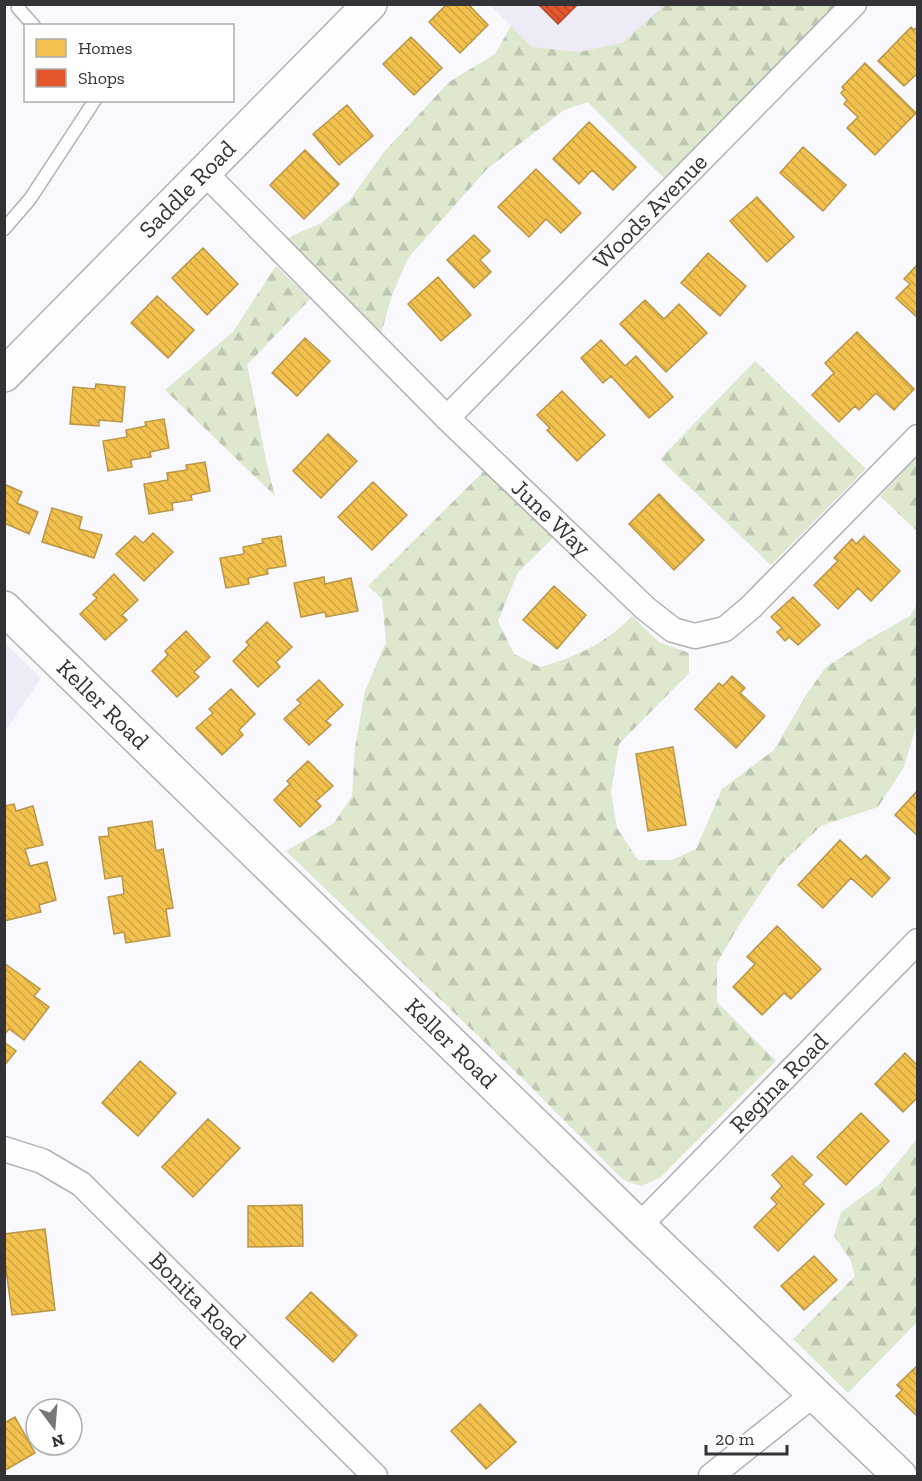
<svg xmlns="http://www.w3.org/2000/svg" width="922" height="1481" viewBox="0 0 922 1481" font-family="'Zilla Slab',serif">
  <defs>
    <pattern id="forest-firs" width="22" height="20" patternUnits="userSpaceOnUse" patternTransform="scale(1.5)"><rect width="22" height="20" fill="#dde8cf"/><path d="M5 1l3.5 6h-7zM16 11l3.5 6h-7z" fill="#bec7b2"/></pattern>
    <pattern id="homes-back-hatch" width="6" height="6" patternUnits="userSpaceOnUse" patternTransform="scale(1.5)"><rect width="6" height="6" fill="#f2c14e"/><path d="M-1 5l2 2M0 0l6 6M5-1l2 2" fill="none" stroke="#d0a645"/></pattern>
    <pattern id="shops-back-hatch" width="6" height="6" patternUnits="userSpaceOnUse" patternTransform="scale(1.5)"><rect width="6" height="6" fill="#e4572e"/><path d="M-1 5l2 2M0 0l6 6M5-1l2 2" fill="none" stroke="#b94928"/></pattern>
  </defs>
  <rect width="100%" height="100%" fill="#f8f8fd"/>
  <!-- built -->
  <path fill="#ecebf6" d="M 490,5 L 710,5 L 664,178 Z
    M 5,643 L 41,678 L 5,731 Z"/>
  <!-- forest -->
  <path fill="url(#forest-firs)" d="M 665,5 L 836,5 L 664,178 L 588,102 L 564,110 L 488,168 L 408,258 L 392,295 L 380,337 L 285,239 L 321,223 L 349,201 L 383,153 L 449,82 L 495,54 L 511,26 L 532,47 L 579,52 L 622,43 Z
    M 276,266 L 310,299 L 247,365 C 257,409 263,453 275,496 L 165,390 L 233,332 Z
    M 755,361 L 866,469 L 771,565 L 660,459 Z
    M 917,456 L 917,531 L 880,496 Z
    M 484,471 L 553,538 L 518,572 L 498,621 L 514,654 L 540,667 C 574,658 608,642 632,616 L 659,642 L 689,653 L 689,673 L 619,744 L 611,792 L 617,828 L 638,860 L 672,860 L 696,849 L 722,789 L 774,750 L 806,695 L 826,667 L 866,641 L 910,616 L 917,604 L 917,723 L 904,767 L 878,807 L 821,826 L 779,866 L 738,927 L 717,963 L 717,1002 L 776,1061 L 660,1178 L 641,1186 L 623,1180 L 527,1083 L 286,851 L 334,823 L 352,796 L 355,747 L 365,691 L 386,642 L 382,599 L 368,586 Z
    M 917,1139 L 917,1322 L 848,1393 L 793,1339 L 855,1276 L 850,1259 L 834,1236 L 841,1212 L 880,1184 Z"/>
  <!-- homes -->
  <path fill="url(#homes-back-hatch)" stroke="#b99647" stroke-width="1.5" d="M 447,4 L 468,4 L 488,25 L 460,53 L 429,22 Z
    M 918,26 L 918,73 L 904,86 L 878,61 L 911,27 L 914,30 Z
    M 411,37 L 442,68 L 414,95 L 383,64 Z
    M 865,63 L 916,113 L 875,155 L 847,128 L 858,117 L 844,104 L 847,100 L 841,93 L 844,90 L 842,87 Z
    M 347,105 L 373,136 L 339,165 L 313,134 Z
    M 589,122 L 636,167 L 613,190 L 592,170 L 579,184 L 553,159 Z
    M 803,147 L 846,185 L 823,211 L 780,173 Z
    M 305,150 L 339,184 L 304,219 L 270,185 Z
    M 536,169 L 581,213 L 561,233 L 546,219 L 529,237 L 498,207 Z
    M 757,197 L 794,237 L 767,262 L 730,221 Z
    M 474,235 L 490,251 L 480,260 L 491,272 L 474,288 L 447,260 Z
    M 203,248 L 238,284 L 207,315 L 172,278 Z
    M 708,253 L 746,286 L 720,316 L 681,283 Z
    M 918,264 L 918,318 L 896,298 L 910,284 L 904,279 Z
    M 438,277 L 471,315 L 441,341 L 408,304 Z
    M 157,296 L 194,330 L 168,358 L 131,323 Z
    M 645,300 L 664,319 L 679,304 L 707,333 L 666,372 L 620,324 Z
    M 857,332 L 914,389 L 894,410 L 876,393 L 859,410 L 855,406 L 839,422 L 812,395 L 834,373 L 825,363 Z
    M 305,338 L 330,361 L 297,396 L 272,373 Z
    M 601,340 L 625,366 L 636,356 L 673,397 L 649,418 L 611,376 L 603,383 L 581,358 Z
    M 96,384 L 125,387 L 122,422 L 99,420 L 99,426 L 70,424 L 73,387 L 95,389 Z
    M 562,391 L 605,435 L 577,461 L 547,430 L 550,428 L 537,415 Z
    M 164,419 L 169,448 L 150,452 L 151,457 L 131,460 L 132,467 L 108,471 L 103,441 L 127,437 L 126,430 L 146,426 L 145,422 Z
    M 328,434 L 357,461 L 321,498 L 293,471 Z
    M 205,462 L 210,491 L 191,495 L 192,500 L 172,503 L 173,510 L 149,514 L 144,484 L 168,480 L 167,473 L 187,470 L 186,465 Z
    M 373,482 L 407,515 L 372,550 L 338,517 Z
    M 4,484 L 22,492 L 17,503 L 38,512 L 29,534 L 4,523 Z
    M 659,494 L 704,540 L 674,570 L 629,524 Z
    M 52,508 L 82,517 L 79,529 L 102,535 L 94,558 L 42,542 Z
    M 153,533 L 173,552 L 144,581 L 116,554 L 135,536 L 143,543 Z
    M 281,536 L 286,566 L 267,569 L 268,574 L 248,578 L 249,584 L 226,588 L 220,558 L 244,554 L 243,547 L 263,543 L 262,539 Z
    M 864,536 L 900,571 L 871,601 L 858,588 L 838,609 L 814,585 L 838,561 L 834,558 L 852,539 L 856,544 Z
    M 114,574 L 138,600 L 122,615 L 127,620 L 105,640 L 80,614 L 97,598 L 93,595 Z
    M 324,577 L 325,584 L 351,578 L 358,611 L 326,617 L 325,612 L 301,617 L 294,583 Z
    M 554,586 L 586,615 L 557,649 L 523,620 Z
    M 793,597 L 820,625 L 798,645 L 789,637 L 785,641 L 777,632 L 782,628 L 771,617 Z
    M 267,622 L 292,647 L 276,662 L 280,667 L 258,687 L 233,661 L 249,645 L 246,642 Z
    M 186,631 L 210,657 L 194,672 L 199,677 L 177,697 L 152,671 L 168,655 L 165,651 Z
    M 732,676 L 745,688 L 740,693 L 765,716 L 736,748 L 695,709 L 719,683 L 723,686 Z
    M 319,680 L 343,705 L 326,721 L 331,725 L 309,745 L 284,719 L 301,703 L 297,700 Z
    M 231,689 L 255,714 L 239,730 L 243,735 L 222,755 L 196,728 L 213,713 L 209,709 Z
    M 673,747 L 686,825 L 648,831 L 636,754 Z
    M 308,761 L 333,786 L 316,801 L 321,806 L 300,827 L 274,800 L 290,784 L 287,781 Z
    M 918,790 L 918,836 L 895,815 Z
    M 14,804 L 16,811 L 33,806 L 43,845 L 25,849 L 30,866 L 47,862 L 56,900 L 39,905 L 41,912 L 4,921 L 4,806 Z
    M 152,821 L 156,851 L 163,849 L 173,908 L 166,909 L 170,936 L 126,943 L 124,932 L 114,934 L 108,897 L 124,894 L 122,876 L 105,879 L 99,837 L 109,836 L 108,828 Z
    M 840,840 L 861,860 L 866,855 L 890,878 L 872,897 L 851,878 L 823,908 L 798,885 Z
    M 777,926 L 821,969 L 791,999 L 784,993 L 762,1015 L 733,987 L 755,964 L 747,957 Z
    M 4,963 L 40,989 L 34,996 L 49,1007 L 24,1040 L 9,1029 L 4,1035 Z
    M 4,1042 L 16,1051 L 4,1066 Z
    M 905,1053 L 918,1066 L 918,1097 L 903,1112 L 875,1084 Z
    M 140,1061 L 176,1093 L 138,1136 L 102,1103 Z
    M 861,1113 L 889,1141 L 846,1185 L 817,1157 Z
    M 208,1119 L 240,1148 L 193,1197 L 162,1167 Z
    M 792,1156 L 812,1175 L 803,1184 L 824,1204 L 778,1251 L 754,1227 L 777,1204 L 771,1198 L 782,1186 L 772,1175 Z
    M 302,1205 L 303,1246 L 248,1247 L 248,1206 Z
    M 45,1229 L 55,1310 L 12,1315 L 4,1254 L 4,1234 Z
    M 814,1256 L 837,1280 L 804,1310 L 781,1286 Z
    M 311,1292 L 357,1335 L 333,1362 L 286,1318 Z
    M 918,1365 L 918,1417 L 896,1396 L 902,1390 L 897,1385 Z
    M 480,1404 L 516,1442 L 486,1469 L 451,1431 Z
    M 15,1417 L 35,1453 L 4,1471 L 4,1423 Z"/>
  <!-- shops -->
  <path fill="url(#shops-back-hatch)" stroke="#af4c31" stroke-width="1.5" d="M 538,4 L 578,4 L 558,24 Z"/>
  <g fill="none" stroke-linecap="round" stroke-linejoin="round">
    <defs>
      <path id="lane" d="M 19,4 L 18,8 L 34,26
        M 4,229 L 30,199 L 95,100"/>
      <g id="street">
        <path id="s1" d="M 204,172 L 447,418 L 645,608 L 673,630 L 695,636 L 725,629 L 751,607 L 918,437"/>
        <path id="s2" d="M 447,418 L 854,4"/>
        <path id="s3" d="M 4,1149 L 42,1161 L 81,1184 L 375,1476"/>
        <path id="s4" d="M 639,1226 L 918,941"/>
        <path d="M 711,1476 L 814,1394"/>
      </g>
      <g id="secondary">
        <path id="s5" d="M 4,375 L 370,4"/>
        <path id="s6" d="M 4,608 L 639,1226 L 900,1476"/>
      </g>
    </defs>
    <!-- lane casing -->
    <use href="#lane" stroke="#b0b0b5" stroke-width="15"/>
    <!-- street casing -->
    <use href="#street" stroke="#b0b0b5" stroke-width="27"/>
    <!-- secondary casing -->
    <use href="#secondary" stroke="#b0b0b5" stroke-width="36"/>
    <!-- lane -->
    <use href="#lane" stroke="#fefeff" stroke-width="12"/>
    <!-- street -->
    <use href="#street" stroke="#fefeff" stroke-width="24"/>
    <!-- secondary -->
    <use href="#secondary" stroke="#fefeff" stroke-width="33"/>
  </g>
  <g text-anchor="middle" stroke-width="6" stroke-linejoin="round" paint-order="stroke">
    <!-- street labels -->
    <g font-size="24" fill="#333337" stroke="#fff">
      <text dy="8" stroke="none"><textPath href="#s5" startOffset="261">Saddle Road</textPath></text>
      <text dy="8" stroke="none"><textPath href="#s2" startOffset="290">Woods Avenue</textPath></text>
      <text dy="8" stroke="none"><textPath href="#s1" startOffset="490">June Way</textPath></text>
      <text dy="8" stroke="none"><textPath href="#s6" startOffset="138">Keller Road</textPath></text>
      <text dy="8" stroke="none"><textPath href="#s6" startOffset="624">Keller Road</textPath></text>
      <text dy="8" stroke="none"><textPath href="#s4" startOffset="200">Regina Road</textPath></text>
      <text dy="8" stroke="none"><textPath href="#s3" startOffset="250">Bonita Road</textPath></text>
    </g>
  </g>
  <!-- border -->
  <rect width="922" height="1481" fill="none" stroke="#333337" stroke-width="12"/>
  <!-- legend -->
  <rect x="24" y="24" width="210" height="78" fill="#ffffff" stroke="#adadaf" stroke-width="1.5"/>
  <rect x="36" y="39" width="30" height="18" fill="#f2c14e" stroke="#adadaf" stroke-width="1.5"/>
  <text x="78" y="54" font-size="18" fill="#333337">Homes</text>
  <rect x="36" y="69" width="30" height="18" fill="#e4572e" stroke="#adadaf" stroke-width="1.5"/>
  <text x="78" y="84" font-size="18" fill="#333337">Shops</text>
  <!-- north arrow -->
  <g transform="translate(54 1427) rotate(164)"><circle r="28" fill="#ffffff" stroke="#adadaf" stroke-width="1.5"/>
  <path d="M0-4.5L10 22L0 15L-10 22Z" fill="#78787c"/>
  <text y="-9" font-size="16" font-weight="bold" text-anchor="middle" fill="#333337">N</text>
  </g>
  <!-- scale -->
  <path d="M706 1445v9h81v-9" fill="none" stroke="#333337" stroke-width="3"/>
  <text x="715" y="1445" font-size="18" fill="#333337" stroke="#ffffff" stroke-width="4.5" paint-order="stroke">20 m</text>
</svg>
